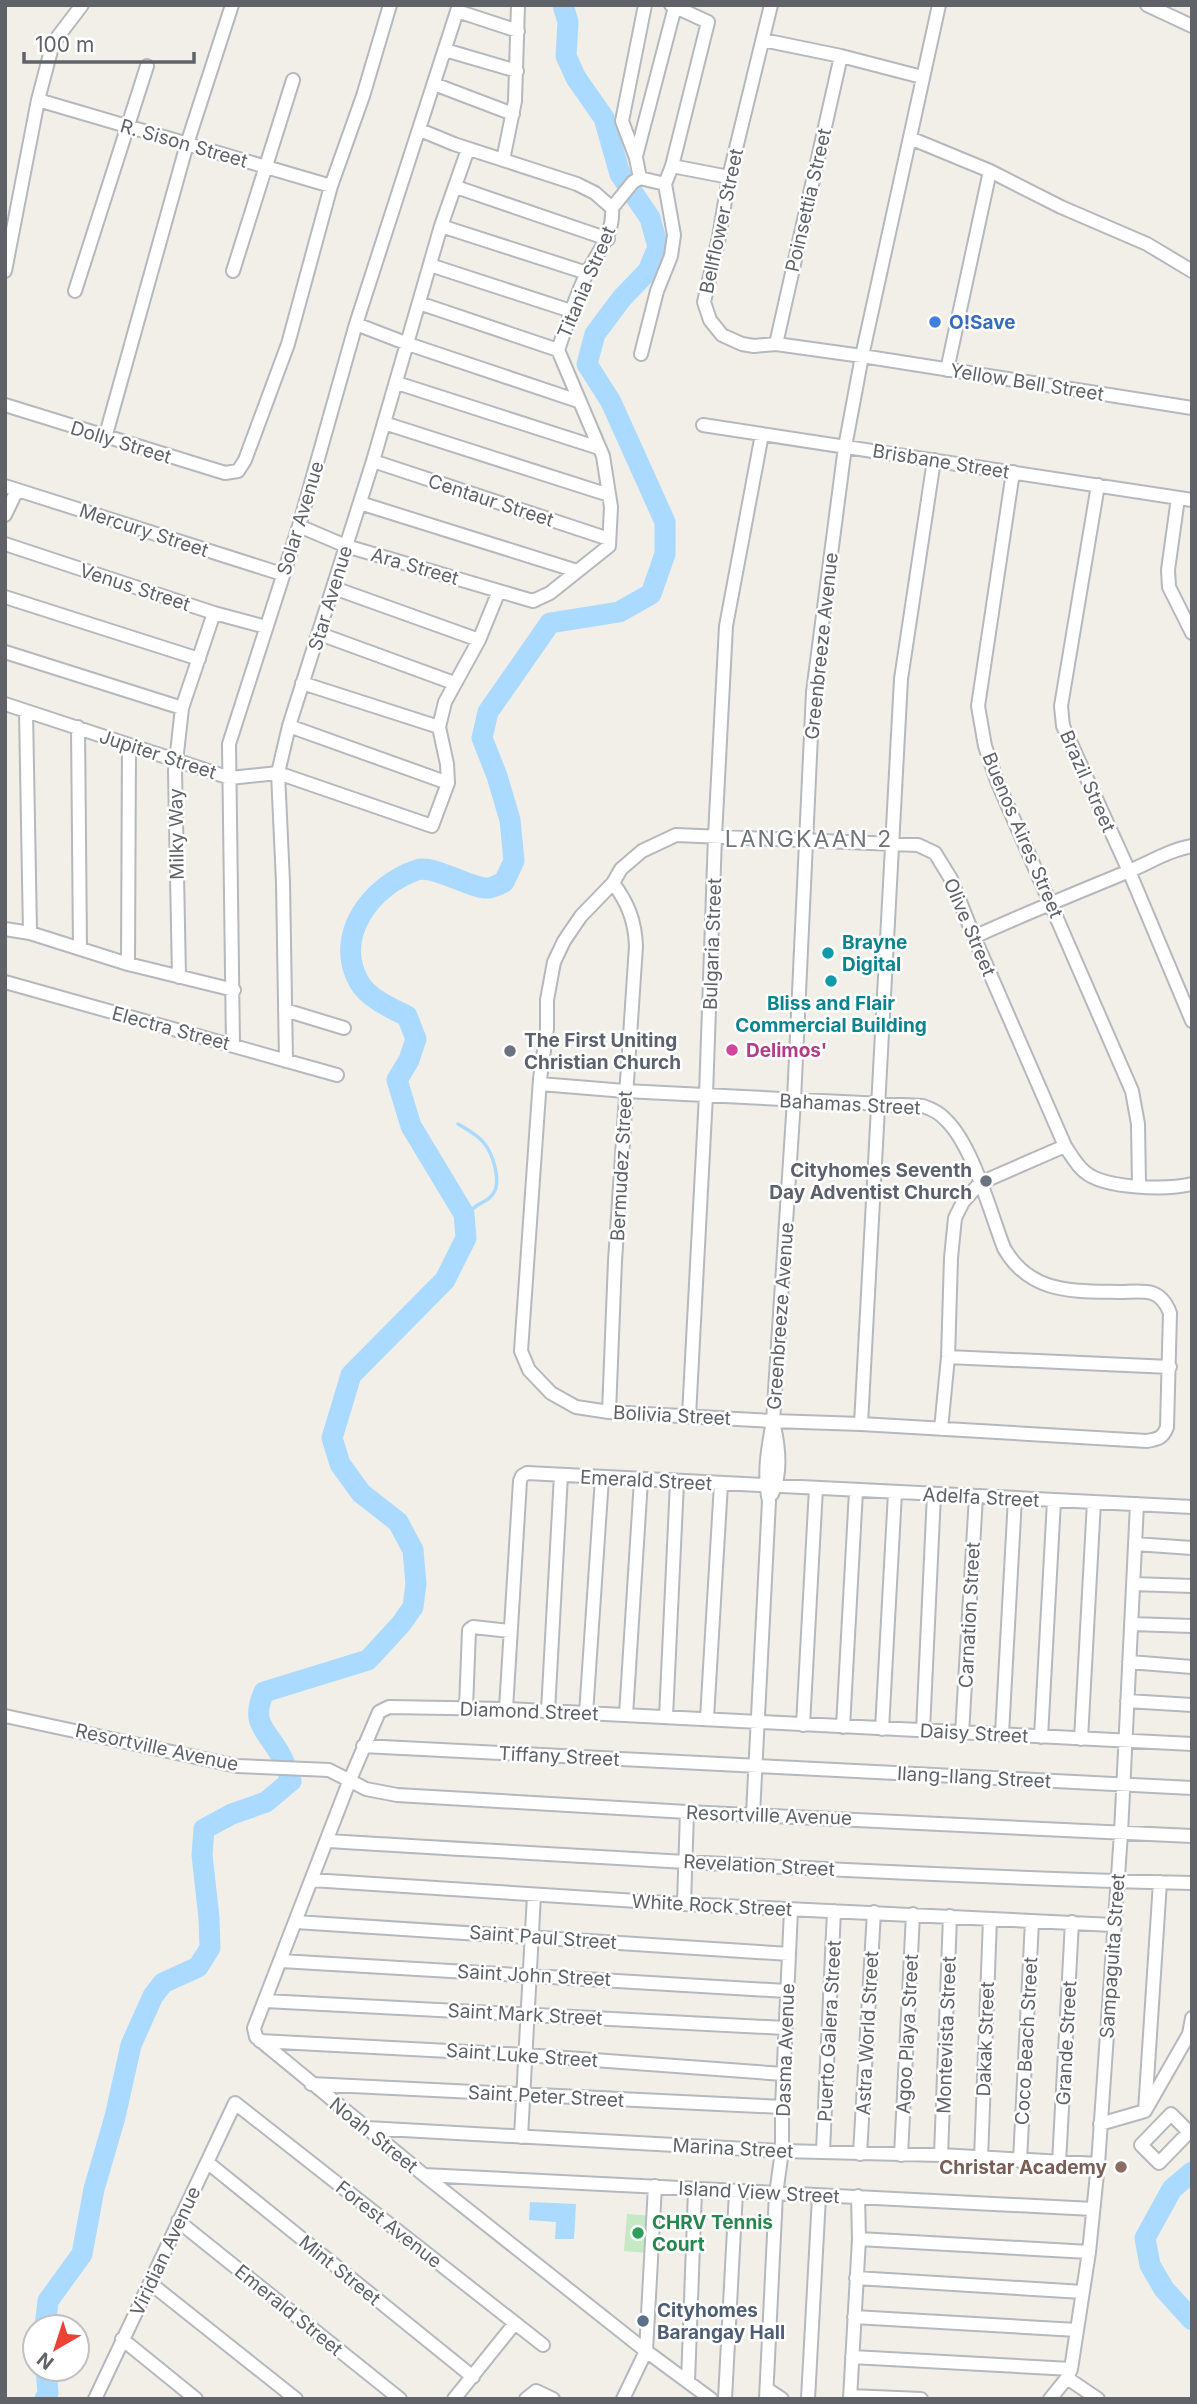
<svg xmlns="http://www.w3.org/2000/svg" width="1197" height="2404" viewBox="0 0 1197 2404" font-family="Inter,sans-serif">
  <rect width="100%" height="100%" fill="#f1efe8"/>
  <!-- green -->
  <path fill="#c5e8c5" d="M 627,2214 L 652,2216 L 649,2253 L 624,2251 Z"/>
  <!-- water -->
  <path fill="#aadaff" d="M 530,2202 L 576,2204 L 574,2239 L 555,2239 L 556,2222 L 529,2220 Z"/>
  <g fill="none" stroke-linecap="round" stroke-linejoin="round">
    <!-- stream -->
    <path stroke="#aadaff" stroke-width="3.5" d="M 458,1124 C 466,1129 478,1135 484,1143 C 493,1154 502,1182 493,1194 C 487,1203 478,1202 472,1210 C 469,1214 467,1220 465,1225"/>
    <!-- river -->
    <path stroke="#aadaff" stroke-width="21" d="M 1192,2172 L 1172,2189 L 1145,2238 L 1150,2265 L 1164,2289 L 1192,2320
      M 45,2327 L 48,2301 L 82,2254 L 94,2189 L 115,2117 L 131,2045 L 153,1996 L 163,1983 L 198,1967 L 210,1948 L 209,1918 L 202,1855 L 204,1829 L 232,1814 L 266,1802 L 291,1781 C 288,1772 285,1762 280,1754 C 266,1729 250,1724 264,1692 L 368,1660 L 401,1624 L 413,1607 L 416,1584 L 413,1550 L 398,1522 L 361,1493 L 340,1464 L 332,1438 L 351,1375 L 445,1280 L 466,1238 L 464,1214 L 411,1126 L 397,1080 L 409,1060 L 416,1039 L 407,1016 C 391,1008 369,999 359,982 C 333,935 372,885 417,870 C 434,864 472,890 489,888 C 494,887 500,884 504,882 L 514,861 L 510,820 L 497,776 L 482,738 L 488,712 L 550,623 L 619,612 L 651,594 L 665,554 L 665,522 L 611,402 L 587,364 L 595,334 L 622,298 L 648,271 L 658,247 L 650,218 L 620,174 L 604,118 L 576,78 L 566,56 L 568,22 L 563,5
      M 45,2399 L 48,2393 L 46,2369"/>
    <defs>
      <path id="minor" d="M 771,5 L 729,177 L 719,237 L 704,302 L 710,320 L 722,335 L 742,344 L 754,346 L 776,344 L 862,356 L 1192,408
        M 1147,5 L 1192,26
        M 457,11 L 518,31
        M 763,40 L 841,56 L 922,77
        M 445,50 L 517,71
        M 434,84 L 513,114
        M 38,100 L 331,186
        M 420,130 L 454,144 L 577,184 L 595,193 L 612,208
        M 910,138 L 990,171 L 1061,207 L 1147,244 L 1192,271
        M 636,156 L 675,7
        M 503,160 L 515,101 L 518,5
        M 672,166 L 729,177
        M 640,178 L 636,158 L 622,121 L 645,5
        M 665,184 L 672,166 L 708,22 L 671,5
        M 456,187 L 608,239
        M 612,208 L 633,182 L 640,178 L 665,184 L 674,235 L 671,256 L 657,291 L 641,354
        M 441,226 L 587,273
        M 430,265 L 571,311
        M 5,271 L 38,100 L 53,43 L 82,5
        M 233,271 L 293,80
        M 75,291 L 147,66
        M 419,303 L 558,350
        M 356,324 L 408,344 L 578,401
        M 776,344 L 841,56
        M 947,370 L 990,171
        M 397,383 L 599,448
        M 5,405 L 225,473 L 238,471 L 245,460 L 288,344 L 331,186 L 363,96 L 390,5
        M 384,423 L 609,495
        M 703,425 L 1192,500
        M 105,438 L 187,144 L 232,5
        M 373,461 L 609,539
        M 1013,472 L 978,706 L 985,746 L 997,781 L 1132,1091 L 1138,1124 L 1139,1185
        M 1098,485 L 1061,706 L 1063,726 L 1129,871 L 1192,1021
        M 5,486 L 282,574
        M 1178,498 L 1168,570 L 1169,587 L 1192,633
        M 360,503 L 577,571
        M 5,515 L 17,490
        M 299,526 L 346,546 L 533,601 L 550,593 L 609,546 L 611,507 L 603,456 L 558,350 C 567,324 575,297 587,273 C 599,250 614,234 612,208
        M 5,544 L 214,613 L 266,627
        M 334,588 L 479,640
        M 5,597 L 199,659
        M 320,634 L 454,683
        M 5,652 L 182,708
        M 302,683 L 439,727
        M 5,704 L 230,778 L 278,773 L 432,826 L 448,783 L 447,764 L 439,727 L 445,702 L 479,640 L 499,591
        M 26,711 L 30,933
        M 289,726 L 448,783
        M 78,727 L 80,949
        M 5,929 L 30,933 L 128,964 L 234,990
        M 974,937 C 1024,914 1076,893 1127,872 C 1149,863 1169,850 1192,846
        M 128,964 L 129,745
        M 179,977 L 175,771 L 182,708 L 214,613
        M 5,982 L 337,1075
        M 285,1010 L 344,1028
        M 233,1045 L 229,744 L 299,526 L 356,324 L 459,5
        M 286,1061 L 283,882 L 278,773 L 289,726 L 373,461 L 441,226 L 468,149
        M 540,1084 L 625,1091 L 923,1106 C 932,1109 940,1113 946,1120 C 973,1146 990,1212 1004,1248 C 1030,1294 1073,1291 1120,1292 C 1129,1292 1143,1290 1152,1293 C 1161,1296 1167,1305 1170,1313 L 1167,1427 C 1163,1438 1158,1439 1147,1441 L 861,1424 L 773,1421 L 609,1412 L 576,1407 L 551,1393 L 529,1370 L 521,1351 L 540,1079 L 547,1029 L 547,1000 L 554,962 L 564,941 L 581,916 L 613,883 L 621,869 L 642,851 L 676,835 L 918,845 L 935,853 L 951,879 L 974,937 L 1065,1146 C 1071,1155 1077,1166 1085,1172 C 1105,1189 1167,1190 1192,1184
        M 948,1357 L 1170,1367
        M 609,1412 L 615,1261 L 636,946 C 635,921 628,903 613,883
        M 689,1416 L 706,1095 L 715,836 L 726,626 L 762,434
        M 861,1424 L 901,679 L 934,460
        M 941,1429 L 948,1357 L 951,1258 L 955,1218 L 963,1202 L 980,1183 L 1065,1146
        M 772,1494 C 782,1473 779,1448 774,1426
        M 1135,1544 L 1192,1548
        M 1133,1584 L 1192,1586
        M 1131,1624 L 1192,1626
        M 1129,1662 L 1192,1667
        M 1127,1701 L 1192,1705
        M 466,1708 L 469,1630 L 473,1627 L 510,1631
        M 506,1709 L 520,1481 L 522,1476 L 527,1473 L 1192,1507
        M 548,1711 L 561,1475
        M 586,1714 L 602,1478
        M 626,1715 L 641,1480
        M 5,1716 L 237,1766 L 329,1770 L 366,1789 L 397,1795 L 687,1812 L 1192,1836
        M 666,1717 L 677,1482
        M 707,1718 L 721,1484
        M 803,1725 L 816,1488
        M 843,1727 L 856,1491
        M 882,1729 L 895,1493
        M 923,1730 L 934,1494
        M 962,1734 L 976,1496
        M 1002,1734 L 1015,1498
        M 1041,1737 L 1054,1501
        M 1081,1739 L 1094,1502
        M 363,1746 L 1192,1788
        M 753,1814 L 769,1501 C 763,1474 768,1448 773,1421 L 794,1100 L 813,692 L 845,447 L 862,356 L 939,5
        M 327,1841 C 615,1858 903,1876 1192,1883
        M 311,1880 L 684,1904 L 1113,1925
        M 684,1904 L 687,1812
        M 296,1922 L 789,1954
        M 281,1961 L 786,1991
        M 265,2001 L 785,2028
        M 260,2041 L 526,2055 L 783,2074
        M 311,2084 L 782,2107
        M 1145,2111 L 1160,1882
        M 1171,2114 L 1189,2132 L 1159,2163 L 1141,2145 Z
        M 1100,2124 L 1145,2111 L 1189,2034 L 1192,2018
        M 367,2128 L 782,2151 L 941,2155 L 1098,2164
        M 521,2137 L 534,1895
        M 823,2151 L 834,1911
        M 860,2154 L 874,1912
        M 901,2155 L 913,1914
        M 941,2155 L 950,1916
        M 981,2159 L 990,1919
        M 1020,2161 L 1032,1921
        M 207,2162 L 473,2377
        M 1059,2163 L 1072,1922
        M 424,2175 L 1093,2209
        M 178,2221 L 400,2399
        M 859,2239 L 1089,2252
        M 856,2278 L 1083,2292
        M 150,2283 L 296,2399
        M 854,2317 L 1077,2330
        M 122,2339 L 196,2399
        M 852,2357 L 1071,2369
        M 1067,2378 L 1098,2399
        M 688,2382 L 695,2191
        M 767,2389 L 782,2399
        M 850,2396 L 921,2399
        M 95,2399 L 235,2103 L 543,2345
        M 454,2399 L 515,2323
        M 526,2399 L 536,2391 L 553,2399
        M 623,2399 L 646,2351 L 655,2186
        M 711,2399 L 646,2351 L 424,2175 L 256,2037 L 254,2028 L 349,1782 L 379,1712 L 389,1707 L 506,1709 L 1192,1744
        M 725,2399 L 736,2192
        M 766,2399 L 776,2194 L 782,2151 L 782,2107 L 791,1910
        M 808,2399 L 819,2197
        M 850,2399 L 859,2239 L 858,2196
        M 1050,2399 L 1067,2378 L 1071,2369 L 1089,2252 L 1098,2164 L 1121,1833 L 1137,1504"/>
    </defs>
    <!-- minor casing -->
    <use href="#minor" stroke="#b5b8bc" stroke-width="16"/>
    <!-- minor -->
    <use href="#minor" stroke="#fff" stroke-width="12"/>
  </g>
  <!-- markers -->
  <circle fill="#3f7fe0" stroke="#fff" stroke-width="2.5" cx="935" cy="322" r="7"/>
  <g fill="#0f9aa8" stroke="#fff" stroke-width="2.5">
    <circle cx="828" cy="953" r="7"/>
    <circle cx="831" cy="981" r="7"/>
  </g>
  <circle fill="#d1479c" stroke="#fff" stroke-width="2.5" cx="732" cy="1050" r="7"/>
  <g fill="#6b7280" stroke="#fff" stroke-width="2.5">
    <circle cx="510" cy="1051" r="7"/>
    <circle cx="986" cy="1181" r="7"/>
  </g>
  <circle fill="#8d6e63" stroke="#fff" stroke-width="2.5" cx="1121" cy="2167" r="7"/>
  <circle fill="#2e9e5b" stroke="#fff" stroke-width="2.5" cx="638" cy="2233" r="7"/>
  <circle fill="#5c6f8a" stroke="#fff" stroke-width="2.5" cx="643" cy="2321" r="7"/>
  <g text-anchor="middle" stroke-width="5" stroke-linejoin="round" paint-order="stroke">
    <!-- street labels -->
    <g font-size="19" fill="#5f6368" stroke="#fff">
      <text transform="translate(184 143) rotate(16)" y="7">R. Sison Street</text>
      <text transform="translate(808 200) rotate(-77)" y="7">Poinsettia Street</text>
      <text transform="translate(721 221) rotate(-78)" y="7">Bellflower Street</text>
      <text transform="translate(586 282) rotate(-67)" y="7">Titania Street</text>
      <text transform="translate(1027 382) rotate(9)" y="7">Yellow Bell Street</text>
      <text transform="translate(121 442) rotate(17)" y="7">Dolly Street</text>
      <text transform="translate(941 461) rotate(9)" y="7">Brisbane Street</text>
      <text transform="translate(491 500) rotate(18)" y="7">Centaur Street</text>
      <text transform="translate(300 518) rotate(-73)" y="7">Solar Avenue</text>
      <text transform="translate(144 530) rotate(18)" y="7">Mercury Street</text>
      <text transform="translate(415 566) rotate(16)" y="7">Ara Street</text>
      <text transform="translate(135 587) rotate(18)" y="7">Venus Street</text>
      <text transform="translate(330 598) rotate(-73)" y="7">Star Avenue</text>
      <text transform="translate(821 646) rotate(-84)" y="7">Greenbreeze Avenue</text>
      <text transform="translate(158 754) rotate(18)" y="7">Jupiter Street</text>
      <text transform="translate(1088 781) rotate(66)" y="7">Brazil Street</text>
      <text transform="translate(176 834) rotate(-91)" y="7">Milky Way</text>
      <text transform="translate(1023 835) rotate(67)" y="7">Buenos Aires Street</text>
      <text transform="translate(970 927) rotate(67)" y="7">Olive Street</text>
      <text transform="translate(712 944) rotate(-88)" y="7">Bulgaria Street</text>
      <text transform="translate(171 1028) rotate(15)" y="7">Electra Street</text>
      <text transform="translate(850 1104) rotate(3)" y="7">Bahamas Street</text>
      <text transform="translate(621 1166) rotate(-87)" y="7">Bermudez Street</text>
      <text transform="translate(780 1316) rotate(-86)" y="7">Greenbreeze Avenue</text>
      <text transform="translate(672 1415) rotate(3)" y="7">Bolivia Street</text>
      <text transform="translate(646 1480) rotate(3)" y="7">Emerald Street</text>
      <text transform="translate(981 1497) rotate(3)" y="7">Adelfa Street</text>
      <text transform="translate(969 1615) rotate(-87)" y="7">Carnation Street</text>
      <text transform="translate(529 1711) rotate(2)" y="7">Diamond Street</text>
      <text transform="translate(974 1733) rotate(3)" y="7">Daisy Street</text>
      <text transform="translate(157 1747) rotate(12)" y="7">Resortville Avenue</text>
      <text transform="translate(559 1756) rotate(3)" y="7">Tiffany Street</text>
      <text transform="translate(974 1777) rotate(3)" y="7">Ilang-Ilang Street</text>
      <text transform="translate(769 1815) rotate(2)" y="7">Resortville Avenue</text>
      <text transform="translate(759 1865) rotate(3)" y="7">Revelation Street</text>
      <text transform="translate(712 1905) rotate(3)" y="7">White Rock Street</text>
      <text transform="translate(543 1937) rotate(4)" y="7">Saint Paul Street</text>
      <text transform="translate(1112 1956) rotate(-86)" y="7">Sampaguita Street</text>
      <text transform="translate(534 1975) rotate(3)" y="7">Saint John Street</text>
      <text transform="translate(525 2014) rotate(3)" y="7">Saint Mark Street</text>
      <text transform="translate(829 2031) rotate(-87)" y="7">Puerto Galera Street</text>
      <text transform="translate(867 2033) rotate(-87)" y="7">Astra World Street</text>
      <text transform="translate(907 2034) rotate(-87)" y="7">Agoo Playa Street</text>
      <text transform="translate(946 2035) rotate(-88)" y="7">Montevista Street</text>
      <text transform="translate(985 2039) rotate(-88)" y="7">Dakak Street</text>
      <text transform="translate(1026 2041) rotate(-87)" y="7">Coco Beach Street</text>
      <text transform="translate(1066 2043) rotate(-87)" y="7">Grande Street</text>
      <text transform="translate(785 2050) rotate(-88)" y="7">Dasma Avenue</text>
      <text transform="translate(522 2055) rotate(4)" y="7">Saint Luke Street</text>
      <text transform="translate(546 2096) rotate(3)" y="7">Saint Peter Street</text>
      <text transform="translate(374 2135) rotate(39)" y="7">Noah Street</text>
      <text transform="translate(733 2148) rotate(3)" y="7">Marina Street</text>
      <text transform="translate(759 2192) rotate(3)" y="7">Island View Street</text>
      <text transform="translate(389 2224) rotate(38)" y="7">Forest Avenue</text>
      <text transform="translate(165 2251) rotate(-65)" y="7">Viridian Avenue</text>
      <text transform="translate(340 2270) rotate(39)" y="7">Mint Street</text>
      <text transform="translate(289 2310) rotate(39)" y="7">Emerald Street</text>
    </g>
    <!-- shop labels -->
    <g font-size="19" font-weight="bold" fill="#366cbe" stroke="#fff" text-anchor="start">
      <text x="949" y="329">O!Save</text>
    </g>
    <!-- culture labels -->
    <g font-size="19" font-weight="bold" fill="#0d838f" stroke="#fff" text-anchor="start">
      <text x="842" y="949">Brayne<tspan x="842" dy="22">Digital</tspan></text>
      <text x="831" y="1010" text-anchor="middle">Bliss and Flair<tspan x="831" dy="22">Commercial Building</tspan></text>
    </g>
    <!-- worship labels -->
    <g font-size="19" font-weight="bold" fill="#5b616d" stroke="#fff" text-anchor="start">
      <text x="524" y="1047">The First Uniting<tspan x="524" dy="22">Christian Church</tspan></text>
      <text x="972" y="1177" text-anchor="end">Cityhomes Seventh<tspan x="972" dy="22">Day Adventist Church</tspan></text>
    </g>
    <!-- hotel labels -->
    <g font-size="19" font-weight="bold" fill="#b23c85" stroke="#fff" text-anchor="start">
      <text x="746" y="1057">Delimos'</text>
    </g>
    <!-- education labels -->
    <g font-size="19" font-weight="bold" fill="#785e54" stroke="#fff" text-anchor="end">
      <text x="1107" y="2174">Christar Academy</text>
    </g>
    <!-- leisure labels -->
    <g font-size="19" font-weight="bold" fill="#27864d" stroke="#fff" text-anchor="start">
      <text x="652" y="2229">CHRV Tennis<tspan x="652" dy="22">Court</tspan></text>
    </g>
    <!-- service labels -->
    <g font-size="19" font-weight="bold" fill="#4e5e75" stroke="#fff" text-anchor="start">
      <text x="657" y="2317">Cityhomes<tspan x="657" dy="22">Barangay Hall</tspan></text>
    </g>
    <!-- quarter labels -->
    <g font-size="23" letter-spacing="2" fill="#70757a" stroke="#fff">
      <text x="809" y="847">LANGKAAN 2</text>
    </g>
  </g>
  <!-- border -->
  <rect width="1197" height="2404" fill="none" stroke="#5f6368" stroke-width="14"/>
  <!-- north arrow -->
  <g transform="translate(56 2348) rotate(219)"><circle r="33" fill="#ffffff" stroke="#bfc1c3" stroke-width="2"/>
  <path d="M0-5L12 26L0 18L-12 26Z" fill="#ea4335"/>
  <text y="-10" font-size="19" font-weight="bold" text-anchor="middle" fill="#5f6368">N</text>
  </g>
  <!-- scale -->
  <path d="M24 52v10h170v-10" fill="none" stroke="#5f6368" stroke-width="3.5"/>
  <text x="35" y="52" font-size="21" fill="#5f6368" stroke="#ffffff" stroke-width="5" paint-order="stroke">100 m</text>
</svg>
